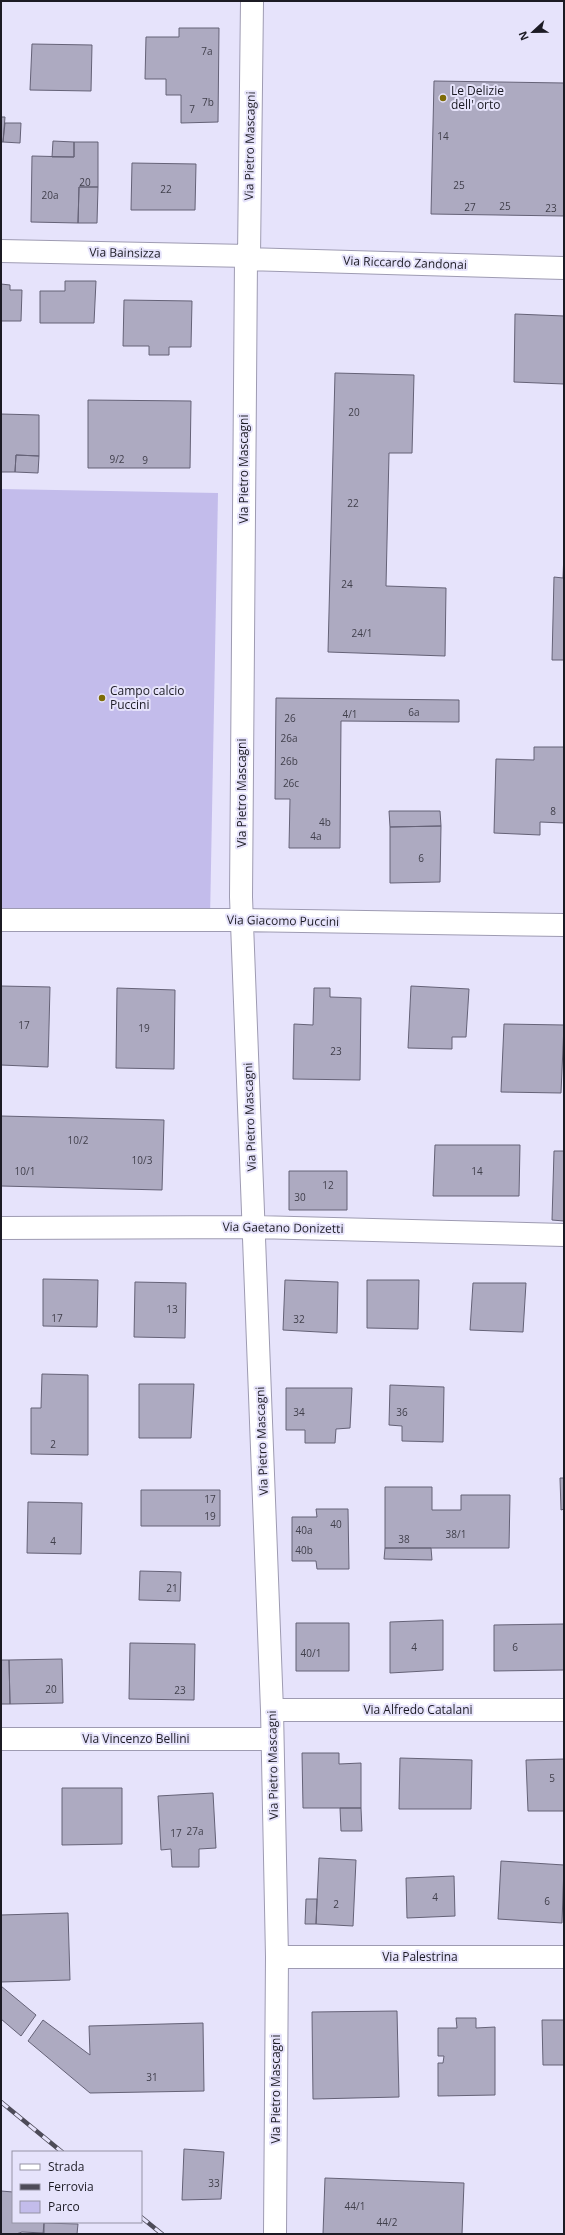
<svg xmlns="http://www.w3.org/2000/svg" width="565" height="2235" viewBox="0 0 565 2235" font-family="'Open Sans',sans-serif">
  <rect width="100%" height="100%" fill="#e6e3fb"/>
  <!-- green -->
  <path fill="#c3bceb" d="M 1,489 L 218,493 L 210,920 L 1,920 Z"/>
  <!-- building -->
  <path fill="#adaac1" stroke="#656277" d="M 179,28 L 219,28 L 218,122 L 181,123 L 181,95 L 166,95 L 166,79 L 145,79 L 146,37 L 179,37 Z
    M 32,44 L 92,45 L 91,91 L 30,90 Z
    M 434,81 L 564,83 L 564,216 L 431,214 Z
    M 1,117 L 5,117 L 3,142 L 1,142 Z
    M 5,123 L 21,123 L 20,143 L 3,142 Z
    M 53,141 L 74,142 L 74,157 L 52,157 Z
    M 74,142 L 98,142 L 98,187 L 79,187 L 78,223 L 31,222 L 32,156 L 74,157 Z
    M 132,163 L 196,164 L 195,210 L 131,210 Z
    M 79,187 L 98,187 L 97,223 L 78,223 Z
    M 65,281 L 96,281 L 94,323 L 40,323 L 40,291 L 65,291 Z
    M 1,284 L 10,285 L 10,290 L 22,290 L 21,321 L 1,321 Z
    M 124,300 L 192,301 L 191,347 L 169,347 L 169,355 L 149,355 L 149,346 L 123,346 Z
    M 515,314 L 564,316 L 564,384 L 514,382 Z
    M 335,373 L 414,375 L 412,453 L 389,453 L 386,586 L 446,588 L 445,656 L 328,652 Z
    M 88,400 L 191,401 L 190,468 L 88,468 Z
    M 1,414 L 39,415 L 39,456 L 16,455 L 15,472 L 1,472 Z
    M 16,455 L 39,456 L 38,473 L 15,472 Z
    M 564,552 L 564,660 L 552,660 L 554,577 L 563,578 Z
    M 276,698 L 459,700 L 459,722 L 341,721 L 340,848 L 289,848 L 290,799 L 275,799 Z
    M 534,747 L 564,747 L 564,823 L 540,822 L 540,835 L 494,833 L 496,759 L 534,760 Z
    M 389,811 L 440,811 L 441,826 L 390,827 Z
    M 441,826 L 440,882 L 390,883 L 390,827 Z
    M 1,986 L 50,987 L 48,1067 L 1,1065 Z
    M 411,986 L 469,989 L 466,1037 L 452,1037 L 452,1049 L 408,1048 Z
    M 117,988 L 175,990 L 174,1069 L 116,1068 Z
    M 314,988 L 330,988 L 330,997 L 361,998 L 360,1080 L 293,1079 L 294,1024 L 313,1025 Z
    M 504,1024 L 564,1025 L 561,1093 L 501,1092 Z
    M 1,1116 L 164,1120 L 162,1190 L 1,1186 Z
    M 435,1145 L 520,1145 L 519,1196 L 433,1196 Z
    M 554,1151 L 564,1151 L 564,1221 L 552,1220 Z
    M 289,1171 L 347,1171 L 347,1210 L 289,1210 Z
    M 43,1279 L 98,1280 L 97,1327 L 43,1326 Z
    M 285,1280 L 338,1282 L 337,1333 L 283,1330 Z
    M 367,1280 L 419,1280 L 418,1329 L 367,1328 Z
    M 135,1282 L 186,1283 L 185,1338 L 134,1337 Z
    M 473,1283 L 526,1283 L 523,1332 L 470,1330 Z
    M 42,1374 L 88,1375 L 88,1455 L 31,1454 L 31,1408 L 41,1408 Z
    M 139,1384 L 194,1384 L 191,1438 L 139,1438 Z
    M 390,1385 L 444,1387 L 443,1442 L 402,1441 L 402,1426 L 389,1425 Z
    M 286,1388 L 352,1388 L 350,1428 L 336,1429 L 335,1443 L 305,1443 L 305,1430 L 286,1430 Z
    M 560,1478 L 564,1478 L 564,1509 L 561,1510 Z
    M 385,1487 L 432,1487 L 432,1510 L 461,1510 L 461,1495 L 510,1495 L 509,1548 L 385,1548 Z
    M 141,1490 L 220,1490 L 220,1526 L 141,1526 Z
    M 28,1502 L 82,1503 L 81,1554 L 27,1553 Z
    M 316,1509 L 348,1509 L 349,1569 L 317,1569 L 316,1561 L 292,1561 L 292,1517 L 317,1517 Z
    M 385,1548 L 431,1548 L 432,1560 L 384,1559 Z
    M 140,1571 L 181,1572 L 180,1601 L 139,1600 Z
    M 443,1620 L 443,1670 L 390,1673 L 390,1622 Z
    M 296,1623 L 349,1623 L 349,1671 L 296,1671 Z
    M 564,1624 L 564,1670 L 494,1671 L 494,1625 Z
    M 130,1643 L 195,1644 L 194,1700 L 129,1699 Z
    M 62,1659 L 63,1703 L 10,1704 L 9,1660 Z
    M 1,1660 L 9,1660 L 10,1704 L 1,1704 Z
    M 302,1753 L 339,1753 L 339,1764 L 361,1763 L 361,1808 L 303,1808 Z
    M 400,1758 L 472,1760 L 471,1809 L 399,1809 Z
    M 564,1759 L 564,1811 L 528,1811 L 526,1760 Z
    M 62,1788 L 122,1788 L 122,1844 L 62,1845 Z
    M 213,1793 L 216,1848 L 199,1849 L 199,1867 L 172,1867 L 171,1849 L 161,1850 L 158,1796 Z
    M 340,1808 L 361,1808 L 362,1831 L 341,1831 Z
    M 319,1858 L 356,1860 L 353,1926 L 316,1924 Z
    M 501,1861 L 564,1865 L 562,1923 L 498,1919 Z
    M 454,1876 L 455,1916 L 407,1918 L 406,1878 Z
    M 306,1899 L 317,1899 L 316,1924 L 305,1924 Z
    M 68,1913 L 70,1980 L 1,1982 L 1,1915 Z
    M 1,1986 L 36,2015 L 21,2036 L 1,2019 Z
    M 397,2011 L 399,2097 L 313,2099 L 312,2012 Z
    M 456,2018 L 476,2018 L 476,2028 L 495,2027 L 495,2095 L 438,2096 L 438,2063 L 443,2063 L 444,2056 L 438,2056 L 438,2028 L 457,2028 Z
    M 43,2020 L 90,2055 L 89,2026 L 203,2023 L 204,2091 L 90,2093 L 28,2041 Z
    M 542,2020 L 564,2020 L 564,2065 L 543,2065 Z
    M 184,2149 L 224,2152 L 221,2199 L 182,2200 Z
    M 325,2178 L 464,2183 L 462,2234 L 323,2234 Z
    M 1,2191 L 13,2192 L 13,2222 L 44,2222 L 44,2233 L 22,2232 L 16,2234 L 1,2234 Z
    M 44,2223 L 78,2224 L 77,2234 L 43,2234 Z"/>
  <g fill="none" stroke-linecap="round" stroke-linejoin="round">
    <defs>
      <path id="minor" d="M 252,1 L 249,256 L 246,259 L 241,897 L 272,1710 L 277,1957 L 275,2234
        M 1,251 L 249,256
        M 246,259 L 564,268
        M 1,920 L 241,920 L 564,925
        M 1,1228 L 255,1227 L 564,1235
        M 272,1710 L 564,1710
        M 1,1739 L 271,1739
        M 277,1957 L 564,1957"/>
    </defs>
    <!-- minor casing -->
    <use href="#minor" stroke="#9e9bb2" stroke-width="24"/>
    <!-- minor -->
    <use href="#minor" stroke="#fff" stroke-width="22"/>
    <defs>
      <path id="rail" d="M 1,2102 L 62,2152
        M 141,2217 L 162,2234"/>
    </defs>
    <!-- rail casing -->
    <use href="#rail" stroke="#4d4b58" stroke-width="4.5"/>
    <!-- rail -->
    <use href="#rail" stroke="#e6e3fb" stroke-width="3" stroke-dasharray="9" stroke-linecap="butt"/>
  </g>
  <!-- markers -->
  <g fill="#7e6c07" stroke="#e6e3fb" stroke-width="1.5">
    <circle cx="443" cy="98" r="4"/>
    <circle cx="102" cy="698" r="4"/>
  </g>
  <g text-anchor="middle" stroke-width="4" stroke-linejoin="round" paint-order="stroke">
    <!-- number labels -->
    <g font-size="10" fill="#403f4b">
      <text x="207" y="55">7a</text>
      <text x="208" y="106">7b</text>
      <text x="192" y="113">7</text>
      <text x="443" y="140">14</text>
      <text x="85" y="186">20</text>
      <text x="459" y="189">25</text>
      <text x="166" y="193">22</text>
      <text x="50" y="199">20a</text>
      <text x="505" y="210">25</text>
      <text x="470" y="211">27</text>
      <text x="551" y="212">23</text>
      <text x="354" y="416">20</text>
      <text x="117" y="463">9/2</text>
      <text x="145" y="464">9</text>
      <text x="353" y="507">22</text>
      <text x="347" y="588">24</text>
      <text x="362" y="637">24/1</text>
      <text x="414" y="716">6a</text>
      <text x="350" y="718">4/1</text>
      <text x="290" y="722">26</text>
      <text x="289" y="742">26a</text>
      <text x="289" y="765">26b</text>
      <text x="291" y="787">26c</text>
      <text x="553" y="815">8</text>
      <text x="325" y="826">4b</text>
      <text x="316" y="840">4a</text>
      <text x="421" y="862">6</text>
      <text x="24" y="1029">17</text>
      <text x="144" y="1032">19</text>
      <text x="336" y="1055">23</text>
      <text x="78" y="1144">10/2</text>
      <text x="142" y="1164">10/3</text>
      <text x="25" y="1175">10/1</text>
      <text x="477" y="1175">14</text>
      <text x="328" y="1189">12</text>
      <text x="300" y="1201">30</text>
      <text x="172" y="1313">13</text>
      <text x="57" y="1322">17</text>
      <text x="299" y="1323">32</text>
      <text x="299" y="1416">34</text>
      <text x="402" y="1416">36</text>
      <text x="53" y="1448">2</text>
      <text x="210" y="1503">17</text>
      <text x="210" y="1520">19</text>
      <text x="336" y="1528">40</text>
      <text x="304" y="1534">40a</text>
      <text x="456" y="1538">38/1</text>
      <text x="404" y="1543">38</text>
      <text x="53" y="1545">4</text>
      <text x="304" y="1554">40b</text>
      <text x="172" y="1592">21</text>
      <text x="414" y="1651">4</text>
      <text x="515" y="1651">6</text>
      <text x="311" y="1657">40/1</text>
      <text x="51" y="1693">20</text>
      <text x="180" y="1694">23</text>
      <text x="552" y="1782">5</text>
      <text x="195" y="1835">27a</text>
      <text x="176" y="1837">17</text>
      <text x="435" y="1901">4</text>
      <text x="547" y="1905">6</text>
      <text x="336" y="1908">2</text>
      <text x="152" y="2081">31</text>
      <text x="214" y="2187">33</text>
      <text x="355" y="2210">44/1</text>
      <text x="387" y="2226">44/2</text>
    </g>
    <!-- poi labels -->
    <g font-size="12" fill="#1c1b24" stroke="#e6e3fb" text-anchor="start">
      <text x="451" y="95">Le Delizie<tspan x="451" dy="14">dell' orto</tspan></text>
      <text x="110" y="695">Campo calcio<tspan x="110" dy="14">Puccini</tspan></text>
    </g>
    <!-- street labels -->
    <g font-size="12" fill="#1c1b24" stroke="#e6e3fb">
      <text transform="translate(250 146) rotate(-89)" y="4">Via Pietro Mascagni</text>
      <text transform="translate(125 253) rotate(1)" y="4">Via Bainsizza</text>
      <text transform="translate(405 263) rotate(2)" y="4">Via Riccardo Zandonai</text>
      <text transform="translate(244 469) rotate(-90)" y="4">Via Pietro Mascagni</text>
      <text transform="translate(242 793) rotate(-90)" y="4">Via Pietro Mascagni</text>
      <text transform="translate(283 921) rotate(1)" y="4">Via Giacomo Puccini</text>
      <text transform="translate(250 1117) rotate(-92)" y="4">Via Pietro Mascagni</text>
      <text transform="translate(283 1228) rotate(1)" y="4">Via Gaetano Donizetti</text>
      <text transform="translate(262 1441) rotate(-92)" y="4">Via Pietro Mascagni</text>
      <text x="418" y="1714">Via Alfredo Catalani</text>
      <text x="136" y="1743">Via Vincenzo Bellini</text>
      <text transform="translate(273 1765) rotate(-91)" y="4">Via Pietro Mascagni</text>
      <text x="420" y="1961">Via Palestrina</text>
      <text transform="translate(276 2089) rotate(-90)" y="4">Via Pietro Mascagni</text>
    </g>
  </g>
  <!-- border -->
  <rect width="565" height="2235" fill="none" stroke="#1c1b24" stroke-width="4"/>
  <!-- legend -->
  <rect x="12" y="2151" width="130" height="72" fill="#e6e3fb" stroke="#9593a5"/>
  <rect x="20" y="2164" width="20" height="6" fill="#ffffff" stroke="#9593a5"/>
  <text x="48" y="2171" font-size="12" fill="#1c1b24">Strada</text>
  <rect x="20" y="2184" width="20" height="6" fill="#4d4b58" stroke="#9593a5"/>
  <text x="48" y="2191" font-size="12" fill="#1c1b24">Ferrovia</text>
  <rect x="20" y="2201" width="20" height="12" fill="#c3bceb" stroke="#9593a5"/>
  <text x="48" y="2211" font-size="12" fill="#1c1b24">Parco</text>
  <!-- north arrow -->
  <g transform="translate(533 32) rotate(248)" stroke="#e6e3fb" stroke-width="3" paint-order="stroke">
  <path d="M0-3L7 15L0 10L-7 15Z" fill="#1c1b24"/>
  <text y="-6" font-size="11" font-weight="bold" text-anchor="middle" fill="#1c1b24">N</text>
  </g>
</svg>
